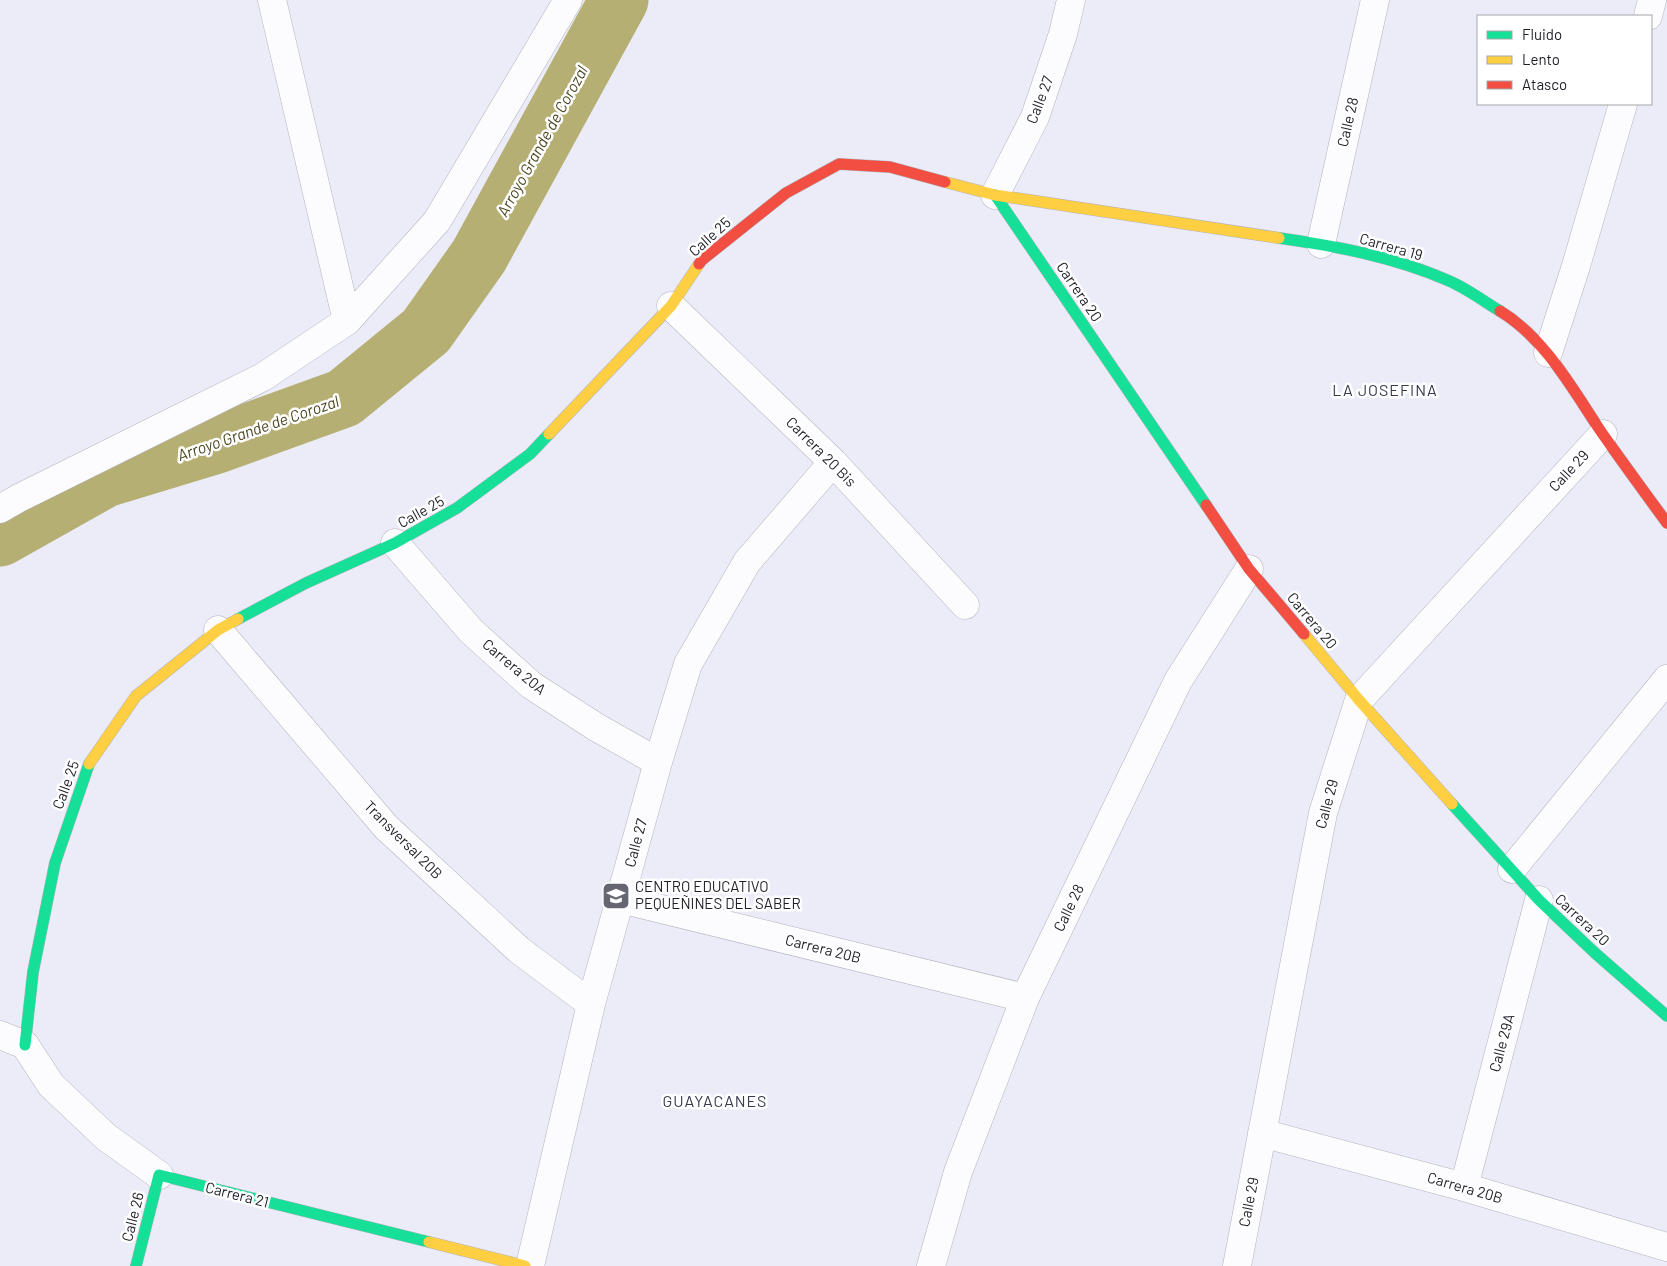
<svg xmlns="http://www.w3.org/2000/svg" width="1667" height="1266" viewBox="0 0 1667 1266" font-family="Barlow,sans-serif">
  <rect width="100%" height="100%" fill="#ebecf8"/>
  <g fill="none" stroke-linecap="round" stroke-linejoin="round">
    <!-- river -->
    <path stroke="#b6af73" stroke-width="59" d="M 0,537 L 105,478 L 217,444 L 344,398 L 426,331 L 479,256 L 619,0"/>
    <defs>
      <path id="street" d="M 272,0 L 347,321
        M 1648,16 L 1652,0
        M 995,195 L 1035,117 L 1063,34 L 1071,0
        M 1321,244 L 1375,0
        M 671,306 L 833,462 L 965,605
        M 1548,353 L 1576,266 L 1623,104
        M 0,509 L 19,498 L 263,377 L 347,321 L 437,221 L 568,0
        M 395,543 L 471,631 L 531,685 L 596,727 L 658,762
        M 218,630 L 386,827 L 519,950 L 591,1004
        M 1512,869 L 1667,679
        M 620,899 L 1025,998
        M 0,1035 L 25,1045 L 51,1085 L 106,1137 L 159,1175
        M 1262,1133 L 1464,1187 L 1667,1247
        M 1464,1187 L 1539,900
        M 530,1266 L 591,1004 L 658,762 L 688,664 L 747,562 L 833,462
        M 931,1266 L 958,1172 L 1025,998 L 1178,681 L 1249,569
        M 1237,1266 L 1323,813 L 1359,700 L 1603,434"/>
      <path id="fast" d="M 995,195 L 1206,505
        M 1279,238 C 1336,246 1394,257 1447,280 C 1465,287 1483,301 1500,311
        M 238,619 L 306,583 L 395,543 L 457,508 L 530,454 L 549,434
        M 1452,804 L 1539,900 L 1595,953 L 1667,1016
        M 25,1045 L 33,972 L 55,863 L 89,764
        M 136,1266 L 159,1175 L 429,1242"/>
      <path id="slow" d="M 945,182 L 995,195 L 1279,238
        M 549,434 L 671,306 L 699,264
        M 1304,634 L 1359,700 L 1452,804
        M 89,764 L 136,696 L 218,630 L 238,619
        M 429,1242 L 525,1266"/>
      <path id="jam" d="M 699,264 L 702,260 L 786,193 L 839,164 L 890,167 L 945,182
        M 1500,311 C 1546,339 1573,390 1602,433 C 1623,463 1645,493 1667,523
        M 1206,505 L 1249,569 L 1304,634"/>
    </defs>
    <!-- street casing -->
    <use href="#street" stroke="#b2b3bd" stroke-width="29"/>
    <!-- fast casing -->
    <use href="#fast" stroke="#b2b3bd" stroke-width="12"/>
    <!-- slow casing -->
    <use href="#slow" stroke="#b2b3bd" stroke-width="12"/>
    <!-- jam casing -->
    <use href="#jam" stroke="#b2b3bd" stroke-width="12"/>
    <!-- street -->
    <use href="#street" stroke="#fcfcfe" stroke-width="28"/>
    <!-- fast -->
    <use href="#fast" stroke="#16e098" stroke-width="11"/>
    <!-- slow -->
    <use href="#slow" stroke="#ffcf43" stroke-width="11"/>
    <!-- jam -->
    <use href="#jam" stroke="#f24e42" stroke-width="11"/>
  </g>
  <!-- icons -->
  <defs>
    <symbol id="school-square" viewBox="-11 -11 22 22"><rect x="-9" y="-9" width="18" height="18" rx="4" fill="#656671" stroke="#fff"/><path d="M0-5L7-2L0 1L-7-2ZM-4 1L0 2.5L4 1V4Q0 6-4 4Z" fill="#fff"/></symbol>
  </defs>
  <g fill-rule="evenodd">
    <use href="#school-square" x="600" y="880" width="32" height="32"/>
  </g>
  <g text-anchor="middle" stroke-width="5" stroke-linejoin="round" paint-order="stroke">
    <!-- street labels -->
    <g font-size="15" fill="#1d1e28" stroke="#fff">
      <text transform="translate(1040 100) rotate(-69)" y="5">Calle 27</text>
      <text transform="translate(1348 122) rotate(-77)" y="5">Calle 28</text>
      <text transform="translate(710 237) rotate(-42)" y="5">Calle 25</text>
      <text transform="translate(1391 247) rotate(16)" y="5">Carrera 19</text>
      <text transform="translate(1079 292) rotate(56)" y="5">Carrera 20</text>
      <text transform="translate(821 452) rotate(45)" y="5">Carrera 20 Bis</text>
      <text transform="translate(1569 471) rotate(-47)" y="5">Calle 29</text>
      <text transform="translate(421 512) rotate(-29)" y="5">Calle 25</text>
      <text transform="translate(1312 621) rotate(50)" y="5">Carrera 20</text>
      <text transform="translate(514 667) rotate(40)" y="5">Carrera 20A</text>
      <text transform="translate(66 785) rotate(-70)" y="5">Calle 25</text>
      <text transform="translate(1327 804) rotate(-75)" y="5">Calle 29</text>
      <text transform="translate(403 840) rotate(45)" y="5">Transversal 20B</text>
      <text transform="translate(636 843) rotate(-75)" y="5">Calle 27</text>
      <text transform="translate(1069 908) rotate(-64)" y="5">Calle 28</text>
      <text transform="translate(1582 920) rotate(43)" y="5">Carrera 20</text>
      <text transform="translate(823 949) rotate(14)" y="5">Carrera 20B</text>
      <text transform="translate(1502 1043) rotate(-75)" y="5">Calle 29A</text>
      <text transform="translate(1465 1188) rotate(16)" y="5">Carrera 20B</text>
      <text transform="translate(237 1195) rotate(14)" y="5">Carrera 21</text>
      <text transform="translate(1249 1202) rotate(-79)" y="5">Calle 29</text>
      <text transform="translate(133 1217) rotate(-76)" y="5">Calle 26</text>
    </g>
    <!-- poi labels -->
    <g font-size="15" fill="#1d1e28" stroke="#fff" text-anchor="start">
      <text x="635" y="892">CENTRO EDUCATIVO<tspan x="635" dy="17">PEQUEÑINES DEL SABER</tspan></text>
    </g>
    <!-- water labels -->
    <g font-size="16" font-style="italic" fill="#4c4721" stroke="#fff">
      <text transform="translate(542 141) rotate(-61)" y="6">Arroyo Grande de Corozal</text>
      <text transform="translate(258 428) rotate(-19)" y="6">Arroyo Grande de Corozal</text>
    </g>
    <!-- neighbourhood labels -->
    <g font-size="16" letter-spacing="1" fill="#383a50" stroke="#fff">
      <text x="1385" y="396">LA JOSEFINA</text>
      <text x="715" y="1107">GUAYACANES</text>
    </g>
  </g>
  <!-- legend -->
  <rect x="1477" y="15" width="175" height="90" fill="#ffffff" stroke="#a5a5a9"/>
  <rect x="1487" y="31" width="25" height="8" fill="#16e098" stroke="#a5a5a9"/>
  <text x="1522" y="40" font-size="15" fill="#1d1e28">Fluido</text>
  <rect x="1487" y="56" width="25" height="8" fill="#ffcf43" stroke="#a5a5a9"/>
  <text x="1522" y="65" font-size="15" fill="#1d1e28">Lento</text>
  <rect x="1487" y="81" width="25" height="8" fill="#f24e42" stroke="#a5a5a9"/>
  <text x="1522" y="90" font-size="15" fill="#1d1e28">Atasco</text>
</svg>
